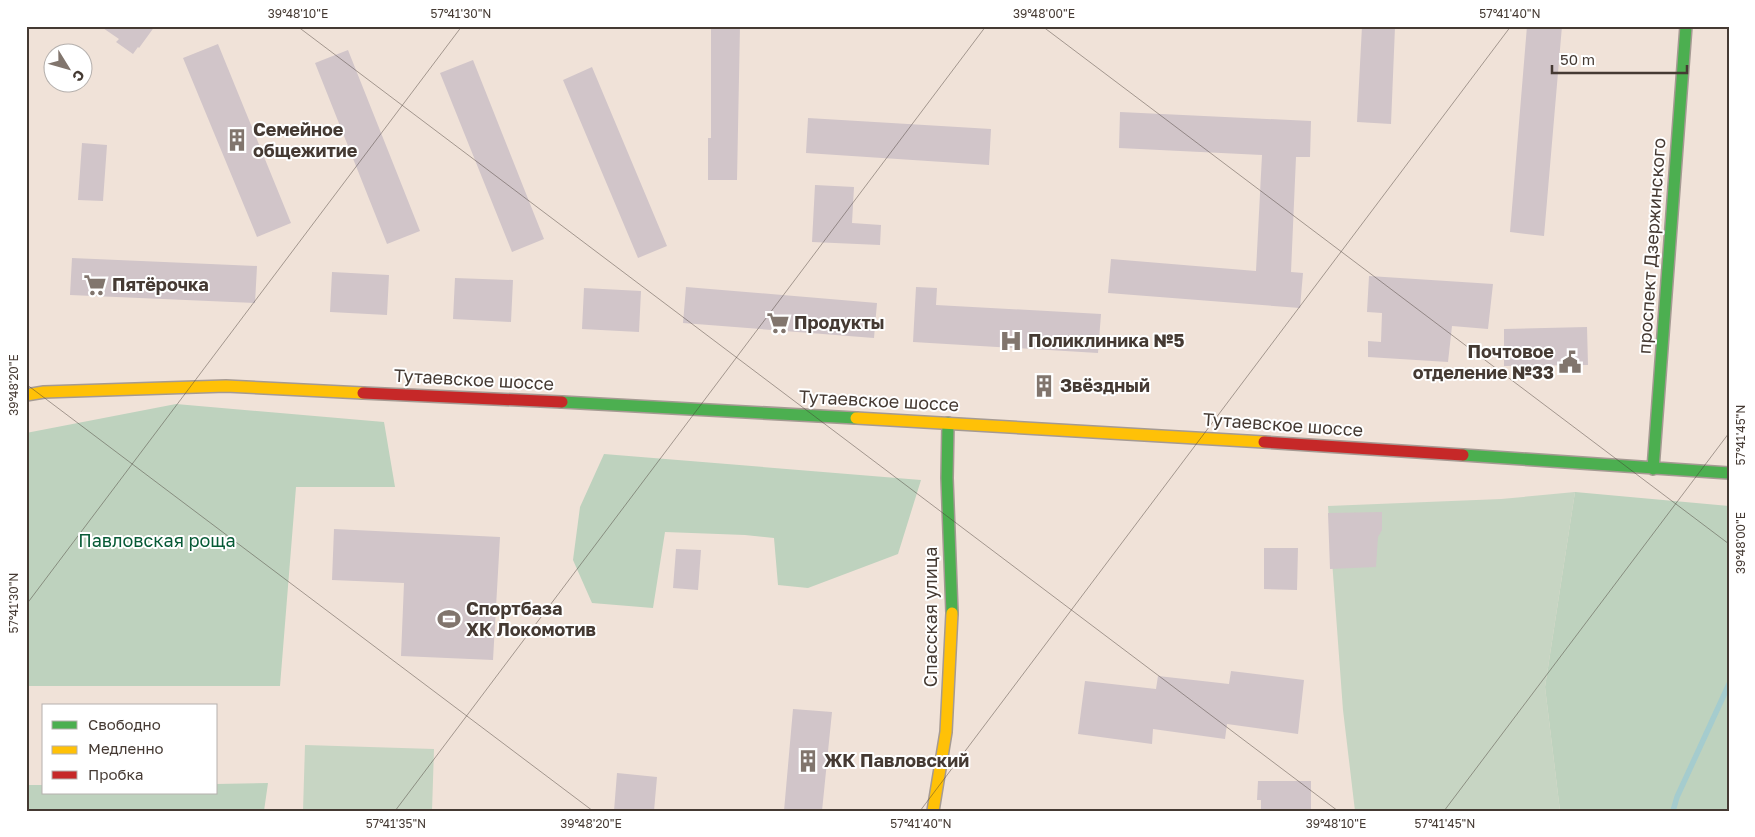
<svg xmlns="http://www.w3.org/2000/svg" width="1755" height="837" viewBox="0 0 1755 837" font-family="'Golos Text',sans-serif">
  <rect width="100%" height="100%" fill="#f0e2d8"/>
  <!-- green -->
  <path fill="#c7d5c3" d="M 1575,492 L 1545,687 L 1560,811 L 1355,811 L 1343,710 L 1328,506 L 1501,499 Z
    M 305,745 L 434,749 L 432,811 L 303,811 Z"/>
  <!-- forest -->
  <path fill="#bed2be" d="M 176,404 L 384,422 L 395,487 L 296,487 L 280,686 L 26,686 L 26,433 Z
    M 604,454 L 921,480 L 898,554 L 808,588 L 778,585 L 774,538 L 745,535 L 665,532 L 653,608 L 592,603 L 573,560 L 580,507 Z
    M 1575,492 L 1729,506 L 1729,811 L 1560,811 L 1545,687 Z
    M 268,783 L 264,811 L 26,811 L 26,785 L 44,785 L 44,793 L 216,793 L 216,784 Z"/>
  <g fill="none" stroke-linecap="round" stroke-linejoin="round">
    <!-- stream -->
    <path stroke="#a5ccce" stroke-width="5.5" d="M 1673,811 L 1677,797 L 1729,684"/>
  </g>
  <!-- building -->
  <path fill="#d1c5c9" d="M 100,26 L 155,26 L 139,48 L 138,47 L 133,54 L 116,42 L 119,39 Z
    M 711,26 L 740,26 L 737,180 L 708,180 L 708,138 L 711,138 Z
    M 1362,26 L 1395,27 L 1391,124 L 1357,122 Z
    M 1527,26 L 1562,26 L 1544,236 L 1510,232 Z
    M 218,44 L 291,223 L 257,237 L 183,58 Z
    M 348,50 L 420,231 L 387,244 L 315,63 Z
    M 473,60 L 544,239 L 512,252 L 440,73 Z
    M 592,67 L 667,246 L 638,258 L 563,80 Z
    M 1120,112 L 1311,121 L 1310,157 L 1296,157 L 1291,272 L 1303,273 L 1300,308 L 1108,293 L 1111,259 L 1256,271 L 1262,155 L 1119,148 Z
    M 808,118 L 991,129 L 989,165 L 806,153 Z
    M 82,143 L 107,145 L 103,201 L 78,200 Z
    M 815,185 L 854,187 L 852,223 L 881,225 L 880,245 L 812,242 Z
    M 72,258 L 257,266 L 255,303 L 70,295 Z
    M 332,272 L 389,275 L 387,315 L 330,312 Z
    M 1369,276 L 1493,284 L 1488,329 L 1452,326 L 1448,362 L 1368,357 L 1368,341 L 1381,342 L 1382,313 L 1367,312 Z
    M 455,278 L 513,280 L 511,322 L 453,319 Z
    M 686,287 L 877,303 L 874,338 L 683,323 Z
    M 916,287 L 937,288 L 936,305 L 1101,314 L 1098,353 L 913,342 Z
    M 584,288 L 641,291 L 639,332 L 582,329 Z
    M 1587,327 L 1588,365 L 1504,366 L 1504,329 Z
    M 1382,512 L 1382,530 L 1378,537 L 1376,567 L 1330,569 L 1328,513 Z
    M 334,529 L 500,537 L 493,660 L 401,656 L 404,583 L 332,580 Z
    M 1264,548 L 1298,548 L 1297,590 L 1264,589 Z
    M 676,549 L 701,550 L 698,590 L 673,588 Z
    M 1231,671 L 1304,680 L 1298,734 L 1227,724 L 1225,739 L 1153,729 L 1152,744 L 1078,734 L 1085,681 L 1156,689 L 1158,676 L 1229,684 Z
    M 793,709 L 832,712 L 822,811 L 784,811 Z
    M 617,773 L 657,777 L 654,811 L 614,811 Z
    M 1258,781 L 1311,781 L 1311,811 L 1261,811 L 1261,800 L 1257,800 Z"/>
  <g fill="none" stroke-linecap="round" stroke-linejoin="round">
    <defs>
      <path id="fast" d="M 562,402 L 856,418
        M 948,423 L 947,478 L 952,613
        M 1463,455 L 1729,473
        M 1653,469 L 1686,26"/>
      <path id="slow" d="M 26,395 L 44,392 L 226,386 L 363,393
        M 856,418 L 1264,442
        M 933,811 L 946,732 L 952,613"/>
      <path id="jam" d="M 363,393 L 562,402
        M 1264,442 L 1463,455"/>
    </defs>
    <!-- fast casing -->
    <use href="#fast" stroke="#a59a93" stroke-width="14"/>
    <!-- slow casing -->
    <use href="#slow" stroke="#a59a93" stroke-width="14"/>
    <!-- jam casing -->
    <use href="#jam" stroke="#a59a93" stroke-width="14"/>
    <!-- fast -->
    <use href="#fast" stroke="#4caf50" stroke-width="11"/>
    <!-- slow -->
    <use href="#slow" stroke="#ffc107" stroke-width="11"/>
    <!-- jam -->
    <use href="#jam" stroke="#c62828" stroke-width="11"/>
  </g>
  <!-- ticks -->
  <path fill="none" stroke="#453a33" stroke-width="1" stroke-opacity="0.45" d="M 297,26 L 1338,811M 1042,26 L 1729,544M 26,384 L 593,811M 26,605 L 462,26M 395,811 L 986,26M 920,811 L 1511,26M 1444,811 L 1729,433"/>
  <!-- icons -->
  <defs>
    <symbol id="building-bare" viewBox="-9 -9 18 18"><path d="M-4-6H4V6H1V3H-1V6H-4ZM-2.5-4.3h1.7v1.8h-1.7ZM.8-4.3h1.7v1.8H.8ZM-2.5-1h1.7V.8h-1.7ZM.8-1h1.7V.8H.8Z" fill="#81756d" stroke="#fff" stroke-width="2.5" paint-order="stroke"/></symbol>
    <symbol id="supermarket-bare" viewBox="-9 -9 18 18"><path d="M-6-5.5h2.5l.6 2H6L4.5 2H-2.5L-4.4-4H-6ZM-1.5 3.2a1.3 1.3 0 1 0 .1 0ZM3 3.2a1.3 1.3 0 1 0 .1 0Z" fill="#81756d" stroke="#fff" stroke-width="2.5" paint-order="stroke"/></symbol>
    <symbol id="hospital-bare" viewBox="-9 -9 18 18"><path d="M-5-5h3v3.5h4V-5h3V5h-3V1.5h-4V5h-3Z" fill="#81756d" stroke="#fff" stroke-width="2.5" paint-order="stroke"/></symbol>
    <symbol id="civic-bare" viewBox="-9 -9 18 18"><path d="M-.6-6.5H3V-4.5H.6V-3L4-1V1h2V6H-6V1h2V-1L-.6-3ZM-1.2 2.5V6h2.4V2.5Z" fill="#81756d" stroke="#fff" stroke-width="2.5" paint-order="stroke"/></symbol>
    <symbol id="stadium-bare" viewBox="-9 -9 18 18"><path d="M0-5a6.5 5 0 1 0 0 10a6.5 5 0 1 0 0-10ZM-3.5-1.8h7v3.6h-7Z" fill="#81756d" stroke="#fff" stroke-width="2.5" paint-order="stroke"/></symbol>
  </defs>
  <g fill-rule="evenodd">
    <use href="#building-bare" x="221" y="124" width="32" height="32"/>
    <use href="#supermarket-bare" x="79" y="269" width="32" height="32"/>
    <use href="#supermarket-bare" x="762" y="307" width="32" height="32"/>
    <use href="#hospital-bare" x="995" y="325" width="32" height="32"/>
    <use href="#civic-bare" x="1554" y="346" width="32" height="32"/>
    <use href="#building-bare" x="1028" y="370" width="32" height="32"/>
    <use href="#stadium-bare" x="433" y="603" width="32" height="32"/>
    <use href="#building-bare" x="792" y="745" width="32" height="32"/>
  </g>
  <g text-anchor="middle" stroke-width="4" stroke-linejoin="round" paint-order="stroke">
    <!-- poi labels -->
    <g font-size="18" font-weight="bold" fill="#453a33" stroke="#fff" text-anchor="start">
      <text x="253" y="136">Семейное<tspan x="253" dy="21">общежитие</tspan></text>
      <text x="112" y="291">Пятёрочка</text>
      <text x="794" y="329">Продукты</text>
      <text x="1028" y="347">Поликлиника №5</text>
      <text x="1554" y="358" text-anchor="end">Почтовое<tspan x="1554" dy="21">отделение №33</tspan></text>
      <text x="1060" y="392">Звёздный</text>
      <text x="466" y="615">Спортбаза<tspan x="466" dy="21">ХК Локомотив</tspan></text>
      <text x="824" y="767">ЖК Павловский</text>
    </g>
    <!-- street labels -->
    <g font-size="18" fill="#453a33" stroke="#fff">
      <text transform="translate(1652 246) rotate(-86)" y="6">проспект Дзержинского</text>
      <text transform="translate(474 380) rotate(3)" y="6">Тутаевское шоссе</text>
      <text transform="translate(879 401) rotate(3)" y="6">Тутаевское шоссе</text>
      <text transform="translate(1283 425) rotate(4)" y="6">Тутаевское шоссе</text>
      <text transform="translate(931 617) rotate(-90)" y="6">Спасская улица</text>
    </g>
    <!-- park labels -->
    <g font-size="18" fill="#075a36" stroke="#fff">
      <text x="157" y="547">Павловская роща</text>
    </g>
  </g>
  <!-- border -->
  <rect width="1755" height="837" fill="none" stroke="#ffffff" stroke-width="55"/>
  <!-- legend -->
  <rect x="42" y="704" width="175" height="90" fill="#ffffff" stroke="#b5b0ad"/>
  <rect x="52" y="721" width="25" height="8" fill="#4caf50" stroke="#b5b0ad"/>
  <text x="88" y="730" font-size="15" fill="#453a33">Свободно</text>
  <rect x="52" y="746" width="25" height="8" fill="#ffc107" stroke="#b5b0ad"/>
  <text x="88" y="754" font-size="15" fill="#453a33">Медленно</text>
  <rect x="52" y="771" width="25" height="8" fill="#c62828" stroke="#b5b0ad"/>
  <text x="88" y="780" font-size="15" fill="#453a33">Пробка</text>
  <!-- north arrow -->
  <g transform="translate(68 68) rotate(127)"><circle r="24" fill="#ffffff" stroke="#b5b0ad"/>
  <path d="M0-4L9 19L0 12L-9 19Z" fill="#81756d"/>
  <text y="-8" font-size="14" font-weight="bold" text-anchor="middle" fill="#453a33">С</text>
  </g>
  <!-- scale -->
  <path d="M1552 65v8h135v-8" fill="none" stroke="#453a33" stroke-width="2.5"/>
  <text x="1560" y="65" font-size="15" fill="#453a33" stroke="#ffffff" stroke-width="4" paint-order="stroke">50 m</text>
  <rect x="28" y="28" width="1700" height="782" fill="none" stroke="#453a33" stroke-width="2"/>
  <g font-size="12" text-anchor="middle" fill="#453a33">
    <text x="298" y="18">39°48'10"E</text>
    <text x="461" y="18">57°41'30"N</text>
    <text x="1044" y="18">39°48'00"E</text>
    <text x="1510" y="18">57°41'40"N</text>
    <text transform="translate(14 385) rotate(-90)" y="4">39°48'20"E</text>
    <text transform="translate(1741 435) rotate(-90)" y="4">57°41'45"N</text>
    <text transform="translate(1741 543) rotate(-90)" y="4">39°48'00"E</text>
    <text transform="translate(14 603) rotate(-90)" y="4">57°41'30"N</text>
    <text x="396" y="828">57°41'35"N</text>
    <text x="591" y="828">39°48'20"E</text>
    <text x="921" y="828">57°41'40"N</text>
    <text x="1336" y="828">39°48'10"E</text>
    <text x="1445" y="828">57°41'45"N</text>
  </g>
</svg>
